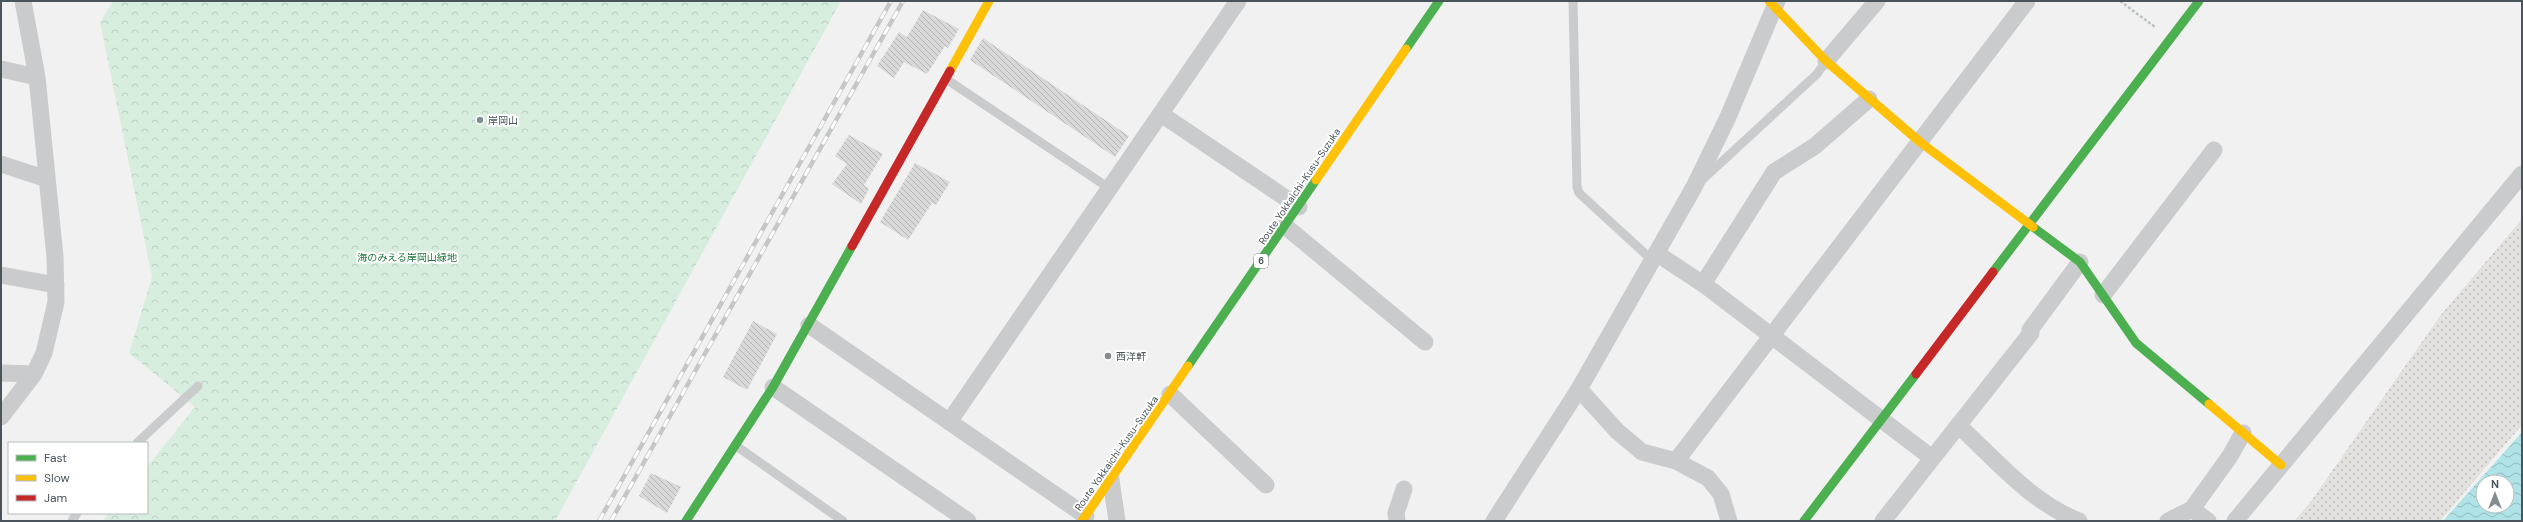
<svg xmlns="http://www.w3.org/2000/svg" width="2523" height="522" viewBox="0 0 2523 522" font-family="'DM Sans','Noto Sans JP',sans-serif">
  <defs>
    <pattern id="sand-dots" width="8" height="8" patternUnits="userSpaceOnUse"><rect width="8" height="8" fill="#e4e2de"/><path d="M2 2h.1M6 6h.1" fill="none" stroke="#bbbab7" stroke-width="1.8" stroke-linecap="round"/></pattern>
    <pattern id="park-crowns" width="20" height="18" patternUnits="userSpaceOnUse"><rect width="20" height="18" fill="#d7eede"/><path d="M2 6a3 3 0 1 1 6 0M12 15a3 3 0 1 1 6 0" fill="none" stroke="#bacec1"/></pattern>
    <pattern id="water-waves" width="16" height="10" patternUnits="userSpaceOnUse"><rect width="16" height="10" fill="#afe3e8"/><path d="M0 5q4-4 8 0t8 0" fill="none" stroke="#90bbbf"/></pattern>
    <pattern id="building-back-hatch" width="6" height="6" patternUnits="userSpaceOnUse"><rect width="6" height="6" fill="#d9d9da"/><path d="M-1 5l2 2M0 0l6 6M5-1l2 2" fill="none" stroke="#b2b3b4"/></pattern>
  </defs>
  <rect width="100%" height="100%" fill="#f1f1f1"/>
  <!-- sand -->
  <path fill="url(#sand-dots)" d="M 2522,219 L 2522,425 L 2440,521 L 2294,521 L 2309,504 L 2440,316 Z"/>
  <!-- park -->
  <path fill="url(#park-crowns)" d="M 113,1 L 841,1 L 555,521 L 103,521 L 109,513 L 147,513 L 147,467 L 195,407 L 129,353 L 152,277 L 100,22 Z"/>
  <!-- water -->
  <path fill="url(#water-waves)" fill-rule="evenodd" d="M 2522,432 L 2522,521 L 2443,521 ZM 2483,482 L 2507,482 L 2507,506 L 2483,506 Z"/>
  <!-- building -->
  <path fill="url(#building-back-hatch)" d="M 923,10 L 959,29 L 948,48 L 945,46 L 927,74 L 904,62 L 894,78 L 877,66 L 899,32 L 907,37 Z
    M 983,38 L 1129,136 L 1115,157 L 970,60 Z
    M 849,135 L 883,154 L 864,185 L 869,189 L 861,204 L 832,184 L 847,164 L 835,156 Z
    M 915,163 L 950,182 L 936,205 L 932,203 L 908,240 L 880,222 Z
    M 753,321 L 777,334 L 747,390 L 723,377 Z
    M 651,473 L 681,487 L 667,513 L 639,496 Z"/>
  <g fill="none" stroke-linecap="round" stroke-linejoin="round">
    <!-- path -->
    <path stroke="#b8c2be" stroke-width="2.5" stroke-dasharray="3 2" stroke-linecap="butt" d="M 2120,1 L 2155,27"/>
    <!-- lane -->
    <path stroke="#c9cbcc" stroke-width="9" d="M 1573,1 L 1577,187 L 1579,193 L 1652,260
      M 946,79 L 1109,188
      M 1701,181 L 1817,74 L 1826,61
      M 137,443 L 198,386
      M 735,445 L 843,521
      M 72,521 L 77,513"/>
    <!-- street -->
    <path stroke="#c9cbcc" stroke-width="17" d="M 1826,61 L 1877,1
      M 1,69 L 37,77
      M 1161,114 L 1299,207
      M 1,164 L 47,179
      M 1285,226 L 1425,342
      M 1656,253 L 1706,286 L 1932,458
      M 1,275 L 56,285
      M 1703,284 L 1774,172 L 1815,146 L 1869,99
      M 2103,295 L 2214,150
      M 809,325 L 1086,516
      M 1,373 L 34,374
      M 773,387 L 968,521
      M 1579,389 L 1617,431 L 1642,452 L 1676,461 L 1708,478 L 1721,494 L 1729,521
      M 1170,394 L 1266,485
      M 1,417 L 34,374 L 44,353 L 56,302 L 55,257 L 37,77 L 23,1
      M 949,422 L 1238,1
      M 1959,426 C 1997,461 2031,502 2079,521
      M 1676,461 L 2027,1
      M 1111,480 L 1117,521
      M 2192,509 L 2208,521
      M 1397,521 L 1396,513 L 1404,489
      M 1494,521 L 1579,389 L 1694,187 L 1728,117 L 1777,1
      M 1883,521 L 2031,333 L 2030,330 L 2080,262
      M 2168,521 L 2192,509 L 2230,456 L 2243,433
      M 2235,521 L 2522,174"/>
    <!-- fast -->
    <path stroke="#4caf50" stroke-width="9" d="M 1406,49 L 1439,1
      M 2033,227 L 2080,262 L 2136,343 L 2209,404
      M 1993,272 L 2199,1
      M 1188,366 L 1316,180
      M 686,521 L 773,387 L 852,246
      M 1804,521 L 1916,374"/>
    <!-- slow -->
    <path stroke="#ffc107" stroke-width="9" d="M 1769,1 L 1826,61 L 1920,142 L 2033,227
      M 950,71 L 989,1
      M 1316,180 L 1406,49
      M 2209,404 L 2281,465
      M 1082,521 L 1188,366"/>
    <!-- jam -->
    <path stroke="#c62828" stroke-width="9" d="M 852,246 L 950,71
      M 1916,374 L 1993,272"/>
    <defs>
      <path id="rail" d="M 599,521 L 891,1
        M 611,521 L 903,1"/>
    </defs>
    <!-- rail casing -->
    <use href="#rail" stroke="#c5c6c7" stroke-width="4.5"/>
    <!-- rail -->
    <use href="#rail" stroke="#fff" stroke-width="3" stroke-dasharray="9" stroke-linecap="butt"/>
  </g>
  <!-- markers -->
  <g fill="#848c90" stroke="#fff" stroke-width="1.5">
    <circle cx="480" cy="120" r="4"/>
    <circle cx="1108" cy="356" r="4"/>
  </g>
  <g text-anchor="middle" stroke-width="4" stroke-linejoin="round" paint-order="stroke">
    <!-- shield labels -->
    <rect fill="#fff" stroke="#80888c" stroke-width="1" x="1254" y="254" width="14" height="14" rx="3"/>
    <g font-size="9" font-weight="bold" fill="#49555b">
      <text x="1261" y="264">6</text>
    </g>
    <!-- poi labels -->
    <g font-size="10" fill="#49555b" stroke="#fff" text-anchor="start">
      <text x="488" y="124">岸岡山</text>
      <text x="1116" y="360">西洋軒</text>
    </g>
    <!-- street labels -->
    <g font-size="10" fill="#49555b" stroke="#fff">
      <text transform="translate(1299 186) rotate(-56)" y="4">Route Yokkaichi-Kusu-Suzuka</text>
      <text transform="translate(1116 453) rotate(-55)" y="4">Route Yokkaichi-Kusu-Suzuka</text>
    </g>
    <!-- park labels -->
    <g font-size="10" fill="#207741" stroke="#fff">
      <text x="407" y="261">海のみえる岸岡山緑地</text>
    </g>
  </g>
  <!-- border -->
  <rect width="2523" height="522" fill="none" stroke="#49555b" stroke-width="4"/>
  <!-- legend -->
  <rect x="8" y="442" width="140" height="72" fill="#ffffff" stroke="#b6bbbd"/>
  <rect x="16" y="455" width="20" height="6" fill="#4caf50" stroke="#b6bbbd"/>
  <text x="44" y="462" font-size="12" fill="#49555b">Fast</text>
  <rect x="16" y="475" width="20" height="6" fill="#ffc107" stroke="#b6bbbd"/>
  <text x="44" y="482" font-size="12" fill="#49555b">Slow</text>
  <rect x="16" y="495" width="20" height="6" fill="#c62828" stroke="#b6bbbd"/>
  <text x="44" y="502" font-size="12" fill="#49555b">Jam</text>
  <!-- north arrow -->
  <g transform="translate(2495 494)"><circle r="19" fill="#ffffff" stroke="#b6bbbd"/>
  <path d="M0-3L7 15L0 10L-7 15Z" fill="#848c90"/>
  <text y="-6" font-size="11" font-weight="bold" text-anchor="middle" fill="#49555b">N</text>
  </g>
</svg>
